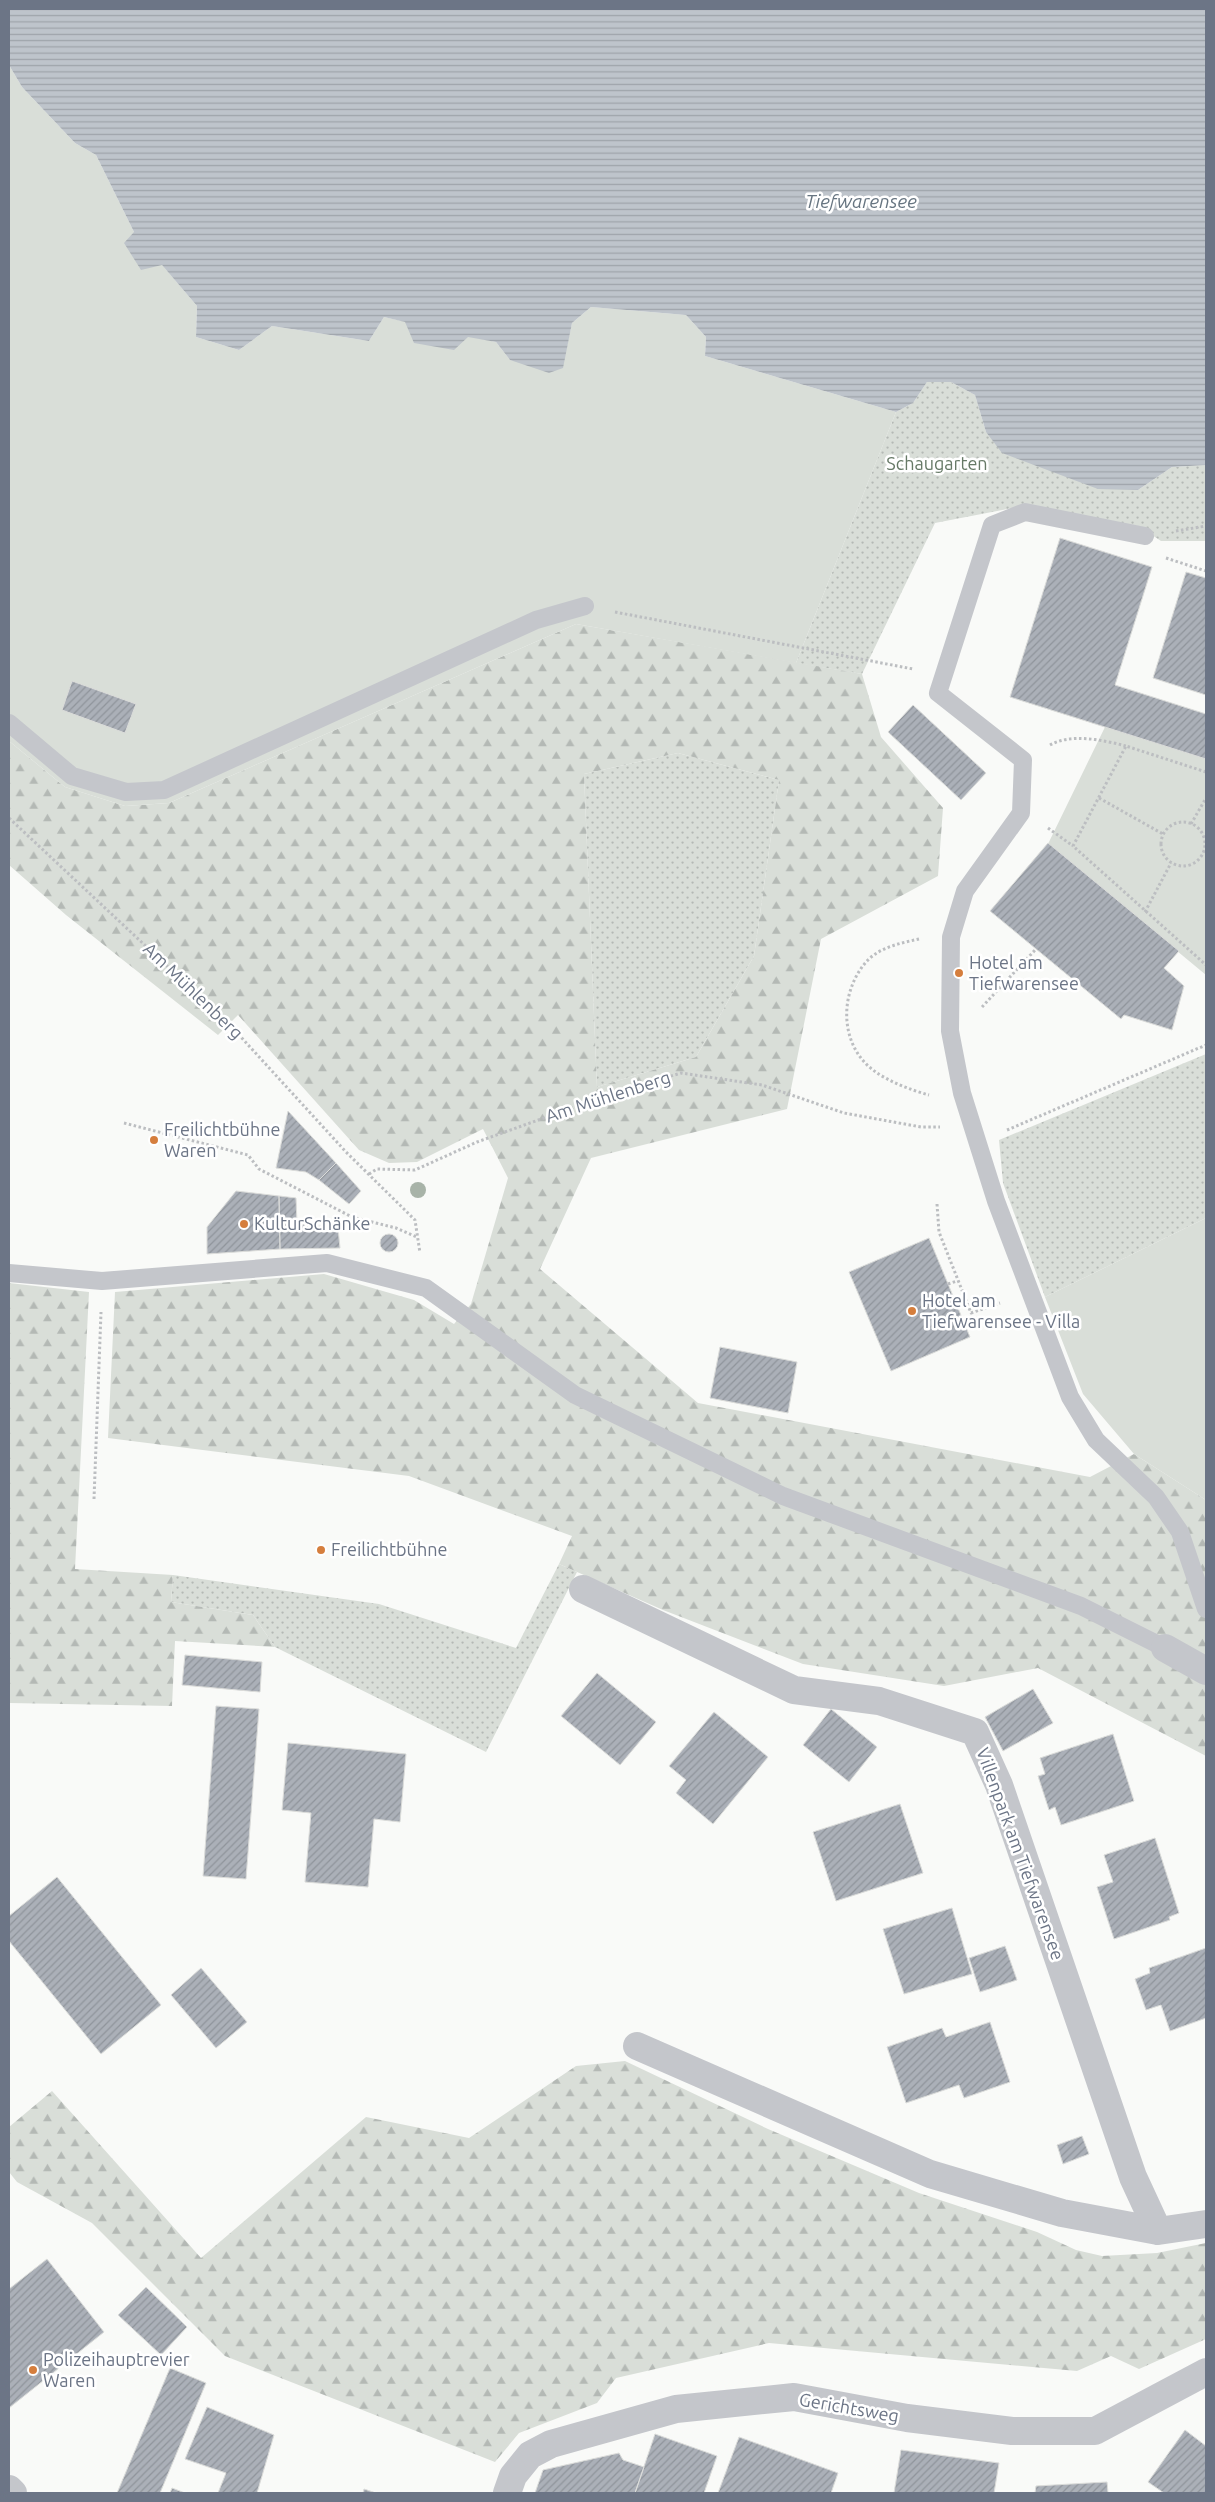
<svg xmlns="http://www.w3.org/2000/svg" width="1215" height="2502" viewBox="0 0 1215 2502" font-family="Ubuntu,sans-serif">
  <defs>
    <pattern id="grass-dots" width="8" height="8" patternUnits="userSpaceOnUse" patternTransform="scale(1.25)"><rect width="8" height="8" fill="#d9ded8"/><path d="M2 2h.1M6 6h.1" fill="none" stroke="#b4b9b5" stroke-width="1.8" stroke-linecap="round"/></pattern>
    <pattern id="forest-firs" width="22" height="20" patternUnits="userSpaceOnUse" patternTransform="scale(1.25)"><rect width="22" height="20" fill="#d9ded8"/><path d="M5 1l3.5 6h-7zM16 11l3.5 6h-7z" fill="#b4b9b5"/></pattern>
    <pattern id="water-rules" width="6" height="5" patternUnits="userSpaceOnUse" patternTransform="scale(1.25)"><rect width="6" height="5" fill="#bec4cb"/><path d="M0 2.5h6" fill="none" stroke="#9ea4aa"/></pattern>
    <pattern id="building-hatch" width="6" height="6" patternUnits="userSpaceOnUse" patternTransform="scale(1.25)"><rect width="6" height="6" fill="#abb0b8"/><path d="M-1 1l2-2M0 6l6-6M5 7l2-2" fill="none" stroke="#8f949b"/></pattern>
  </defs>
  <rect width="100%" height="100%" fill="#f9faf8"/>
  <!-- grass -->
  <path fill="url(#grass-dots)" d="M 927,382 L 951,382 L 975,395 L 986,432 L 1138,490 L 1172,467 L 1206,465 L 1206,541 L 1161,541 L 1146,531 L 1023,506 L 935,523 L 862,674 L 796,663 L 896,412 L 913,403 Z
    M 678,753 L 779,780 L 754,956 L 696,1057 L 597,1087 L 584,774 Z
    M 1206,1054 L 1206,1218 L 1045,1297 L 1003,1183 L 999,1140 Z
    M 559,1564 L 577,1572 L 486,1752 L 275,1647 L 253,1615 L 171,1602 L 173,1575 L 379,1604 L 516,1648 Z"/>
  <!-- forest -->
  <path fill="url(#forest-firs)" fill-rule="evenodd" d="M 576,624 L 862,674 L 881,737 L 943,808 L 938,876 L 821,939 L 787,1109 L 591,1158 L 540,1269 L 698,1403 L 1090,1477 L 1134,1454 L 1206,1500 L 1206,1756 L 1038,1668 L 944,1686 L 803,1664 L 663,1610 L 559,1564 L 572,1536 L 409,1476 L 108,1438 L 115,1292 L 324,1274 L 414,1300 L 454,1324 L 471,1304 L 508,1178 L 483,1129 L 417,1162 L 389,1163 L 359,1150 L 238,1015 L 218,1035 L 66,915 L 9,865 L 9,741 L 65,787 L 125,806 L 169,803 ZM 678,753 L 779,780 L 754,956 L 696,1057 L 597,1087 L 584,774 Z
    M 9,1283 L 89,1292 L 75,1569 L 173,1575 L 171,1602 L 253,1615 L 275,1647 L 175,1641 L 172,1706 L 9,1703 Z
    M 625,2061 L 768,2129 L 919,2193 L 1037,2232 L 1076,2250 L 1102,2256 L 1157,2253 L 1206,2243 L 1206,2339 L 1139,2369 L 1111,2356 L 1077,2371 L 769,2343 L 616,2378 L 597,2403 L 519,2433 L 495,2462 L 225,2356 L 92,2223 L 17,2182 L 9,2172 L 9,2127 L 52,2091 L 201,2258 L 366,2117 L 469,2138 L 576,2066 Z"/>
  <!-- garden -->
  <path fill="#d9ded8" d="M 9,65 L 22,87 L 75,143 L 96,155 L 134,232 L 197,306 L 196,337 L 239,350 L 272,326 L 369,341 L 384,317 L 496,342 L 510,360 L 562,368 L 572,323 L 591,307 L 686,315 L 706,337 L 705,356 L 896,412 L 796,663 L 576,624 L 169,803 L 125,806 L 65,787 L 9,741 Z
    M 1105,727 L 1206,758 L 1206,975 L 1048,844 Z
    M 1206,1218 L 1206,1500 L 1134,1454 L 1083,1394 L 1045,1297 Z"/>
  <!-- water -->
  <path fill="url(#water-rules)" d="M 9,9 L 1206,9 L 1206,465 L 1172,467 L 1138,490 L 1098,489 L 1002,453 L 986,432 L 975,395 L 951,382 L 927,382 L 913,403 L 896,412 L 705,356 L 706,337 L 686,315 L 591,307 L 572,323 L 563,368 L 549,373 L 510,360 L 496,342 L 468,337 L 454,350 L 414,343 L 405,322 L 384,317 L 369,341 L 272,326 L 239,350 L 196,337 L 197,306 L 162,265 L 141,270 L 124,243 L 134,232 L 96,155 L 75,143 L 22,87 L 9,65 Z"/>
  <!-- building -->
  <path fill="url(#building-hatch)" stroke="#dbdcda" d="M 1060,538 L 1152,567 L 1115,685 L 1206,714 L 1206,759 L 1010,697 Z
    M 1186,572 L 1206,578 L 1206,695 L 1153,678 Z
    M 72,681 L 136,704 L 125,733 L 62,710 Z
    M 913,705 L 986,773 L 961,800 L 888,732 Z
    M 1048,843 L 1179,951 L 1164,968 L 1184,986 L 1172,1030 L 1124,1015 L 1121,1019 L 990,911 Z
    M 288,1111 L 336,1163 L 319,1180 L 306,1172 L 276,1168 Z
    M 336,1163 L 361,1191 L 349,1204 L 319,1180 Z
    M 236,1191 L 279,1196 L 280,1249 L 207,1254 L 207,1227 Z
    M 279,1196 L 296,1198 L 297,1224 L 338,1228 L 340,1248 L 280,1249 Z
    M380 1243a9 9 0 1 1 18 0a9 9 0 1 1-18 0Z
    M 929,1238 L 970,1337 L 891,1371 L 849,1272 Z
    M 720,1347 L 797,1362 L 788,1413 L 710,1398 Z
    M 185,1655 L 262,1662 L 260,1692 L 182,1685 Z
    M 597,1673 L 656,1722 L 620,1765 L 561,1716 Z
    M 1033,1689 L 1053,1723 L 1003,1751 L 985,1717 Z
    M 216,1706 L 259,1709 L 246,1879 L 203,1876 Z
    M 831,1709 L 877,1747 L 849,1782 L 803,1745 Z
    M 714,1712 L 768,1757 L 713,1824 L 676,1793 L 686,1780 L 669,1766 Z
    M 1113,1734 L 1134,1801 L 1061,1825 L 1055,1807 L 1049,1810 L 1038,1776 L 1045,1774 L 1040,1758 Z
    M 288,1743 L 406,1754 L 400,1822 L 374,1819 L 368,1887 L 305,1882 L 311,1813 L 282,1810 Z
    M 900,1804 L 923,1873 L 836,1901 L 813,1832 Z
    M 1155,1838 L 1179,1913 L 1169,1917 L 1170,1920 L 1114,1939 L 1097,1887 L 1113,1882 L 1104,1855 Z
    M 57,1877 L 161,2005 L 101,2054 L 9,1941 L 9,1916 Z
    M 952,1908 L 972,1974 L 904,1994 L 883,1929 Z
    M 1005,1946 L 1017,1980 L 980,1992 L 969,1958 Z
    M 1206,1948 L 1206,2018 L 1170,2031 L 1161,2005 L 1146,2010 L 1135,1979 L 1150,1973 L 1149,1968 Z
    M 201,1968 L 247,2022 L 216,2048 L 171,1995 Z
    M 990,2022 L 1010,2082 L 964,2098 L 959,2085 L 906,2103 L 887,2047 L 942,2028 L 946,2037 Z
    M 1082,2136 L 1089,2154 L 1063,2164 L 1057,2145 Z
    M 47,2259 L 104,2332 L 9,2408 L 9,2289 Z
    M 146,2287 L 187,2327 L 161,2355 L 118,2315 Z
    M 170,2368 L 206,2383 L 160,2493 L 117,2493 Z
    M 207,2407 L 274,2435 L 257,2493 L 218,2493 L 226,2473 L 185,2459 Z
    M 1185,2430 L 1206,2446 L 1206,2493 L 1164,2493 L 1148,2482 Z
    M 655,2434 L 717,2456 L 704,2493 L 635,2493 Z
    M 739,2437 L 838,2473 L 831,2493 L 718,2493 Z
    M 901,2450 L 999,2463 L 994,2493 L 894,2493 Z
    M 619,2453 L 623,2460 L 644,2467 L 635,2493 L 535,2493 L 543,2470 Z
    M 1107,2482 L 1108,2493 L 1035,2493 L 1036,2486 Z
    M 172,2488 L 185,2493 L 170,2493 Z
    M 364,2489 L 376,2493 L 363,2493 Z"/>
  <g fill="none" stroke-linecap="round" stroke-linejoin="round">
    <!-- path -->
    <path stroke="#bcbec1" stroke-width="3" stroke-dasharray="2.5 2.5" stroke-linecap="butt" d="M 1176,531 L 1206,526
      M 1166,558 L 1206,571
      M 615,612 L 913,669
      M 1050,745 C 1071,733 1103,740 1126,746
      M 1206,772 L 1126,746 L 1073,846 L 1206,965
      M 1099,798 L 1163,834
      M 9,818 L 229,1024 L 346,1152 L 415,1220 L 420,1253
      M1161 844a22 22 0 1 1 44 0a22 22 0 1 1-44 0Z
      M 1191,824 L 1206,798
      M 1048,828 L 1073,846
      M 1145,912 L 1171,863
      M 919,939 C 901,943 880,947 867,961 C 839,992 839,1044 873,1070 C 889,1082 911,1090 929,1095
      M 982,1007 L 1036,949
      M 124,1123 L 248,1155 L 259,1169 L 352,1217 L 396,1228 L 417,1237
      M 1007,1130 L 1206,1045
      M 369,1174 L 377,1169 L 415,1170 L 477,1142 L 608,1095 L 681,1073 L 762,1085 L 844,1113 L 921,1127 L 940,1127
      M 937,1204 L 939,1232 L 971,1313 L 1000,1303
      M 948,1284 L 957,1281
      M 94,1499 L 101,1312"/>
    <!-- lane -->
    <path stroke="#c4c6cb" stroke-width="18" d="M 1145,536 L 1025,512 L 992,525 L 938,693 L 1023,760 L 1021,813 L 965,891 L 951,937 L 950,1031 L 962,1093 L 996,1201 L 1070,1397 L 1096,1440 L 1156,1497 L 1180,1532 L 1206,1609
      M 9,723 L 72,776 L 126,792 L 164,790 L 536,620 L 585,606
      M 9,1273 L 102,1281 L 327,1263 L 426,1288 L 575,1395 L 783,1496 L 1081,1606 L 1165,1648"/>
    <!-- street -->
    <path stroke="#c4c6cb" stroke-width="28" d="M 583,1589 L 794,1690 L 879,1701 L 975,1732 L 999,1785 L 1133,2177 L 1158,2231
      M 1165,1648 L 1206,1671
      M 637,2046 L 930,2174 L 1062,2213 L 1158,2231 L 1206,2224
      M 9,2489 L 13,2493
      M 507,2493 L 513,2476 L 530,2455 L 551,2444 L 676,2409 L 794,2397 L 907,2418 L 1012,2431 L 1095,2431 L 1206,2372"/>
  </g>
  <!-- trees -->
  <circle fill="#a8b3a8" cx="418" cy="1190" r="8"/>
  <!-- markers -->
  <g fill="#d57e3d" stroke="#fff" stroke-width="2">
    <circle cx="959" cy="973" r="5"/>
    <circle cx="154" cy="1140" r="5"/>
    <circle cx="244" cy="1224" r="5"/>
    <circle cx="912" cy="1311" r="5"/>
    <circle cx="321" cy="1550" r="5"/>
    <circle cx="33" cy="2370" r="5"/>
  </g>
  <g text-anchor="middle" stroke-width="5" stroke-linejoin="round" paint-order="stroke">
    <!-- park labels -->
    <g font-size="18" fill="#667966" stroke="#fff">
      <text x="937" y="470">Schaugarten</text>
    </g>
    <!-- poi labels -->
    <g font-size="18" fill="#6c7586" stroke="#fff" text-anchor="start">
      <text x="969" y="969">Hotel am<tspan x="969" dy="21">Tiefwarensee</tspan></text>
      <text x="164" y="1136">Freilichtbühne<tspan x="164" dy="21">Waren</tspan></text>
      <text x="254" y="1230">KulturSchänke</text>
      <text x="922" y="1307">Hotel am<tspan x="922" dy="21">Tiefwarensee - Villa</tspan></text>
      <text x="331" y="1556">Freilichtbühne</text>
      <text x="43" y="2366">Polizeihauptrevier<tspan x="43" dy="21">Waren</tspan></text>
    </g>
    <!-- street labels -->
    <g font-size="18" fill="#6c7586" stroke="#fff">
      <text transform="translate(193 991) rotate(44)" y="6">Am Mühlenberg</text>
      <text transform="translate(608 1097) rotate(-18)" y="6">Am Mühlenberg</text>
      <text transform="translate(1020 1854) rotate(70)" y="6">Villenpark am Tiefwarensee</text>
      <text transform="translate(849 2408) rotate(10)" y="6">Gerichtsweg</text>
    </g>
    <!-- water labels -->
    <g font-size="19" font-style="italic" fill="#677581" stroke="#fff">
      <text x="861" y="208">Tiefwarensee</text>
    </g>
  </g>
  <!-- border -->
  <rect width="1215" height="2502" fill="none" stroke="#6c7586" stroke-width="20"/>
</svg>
